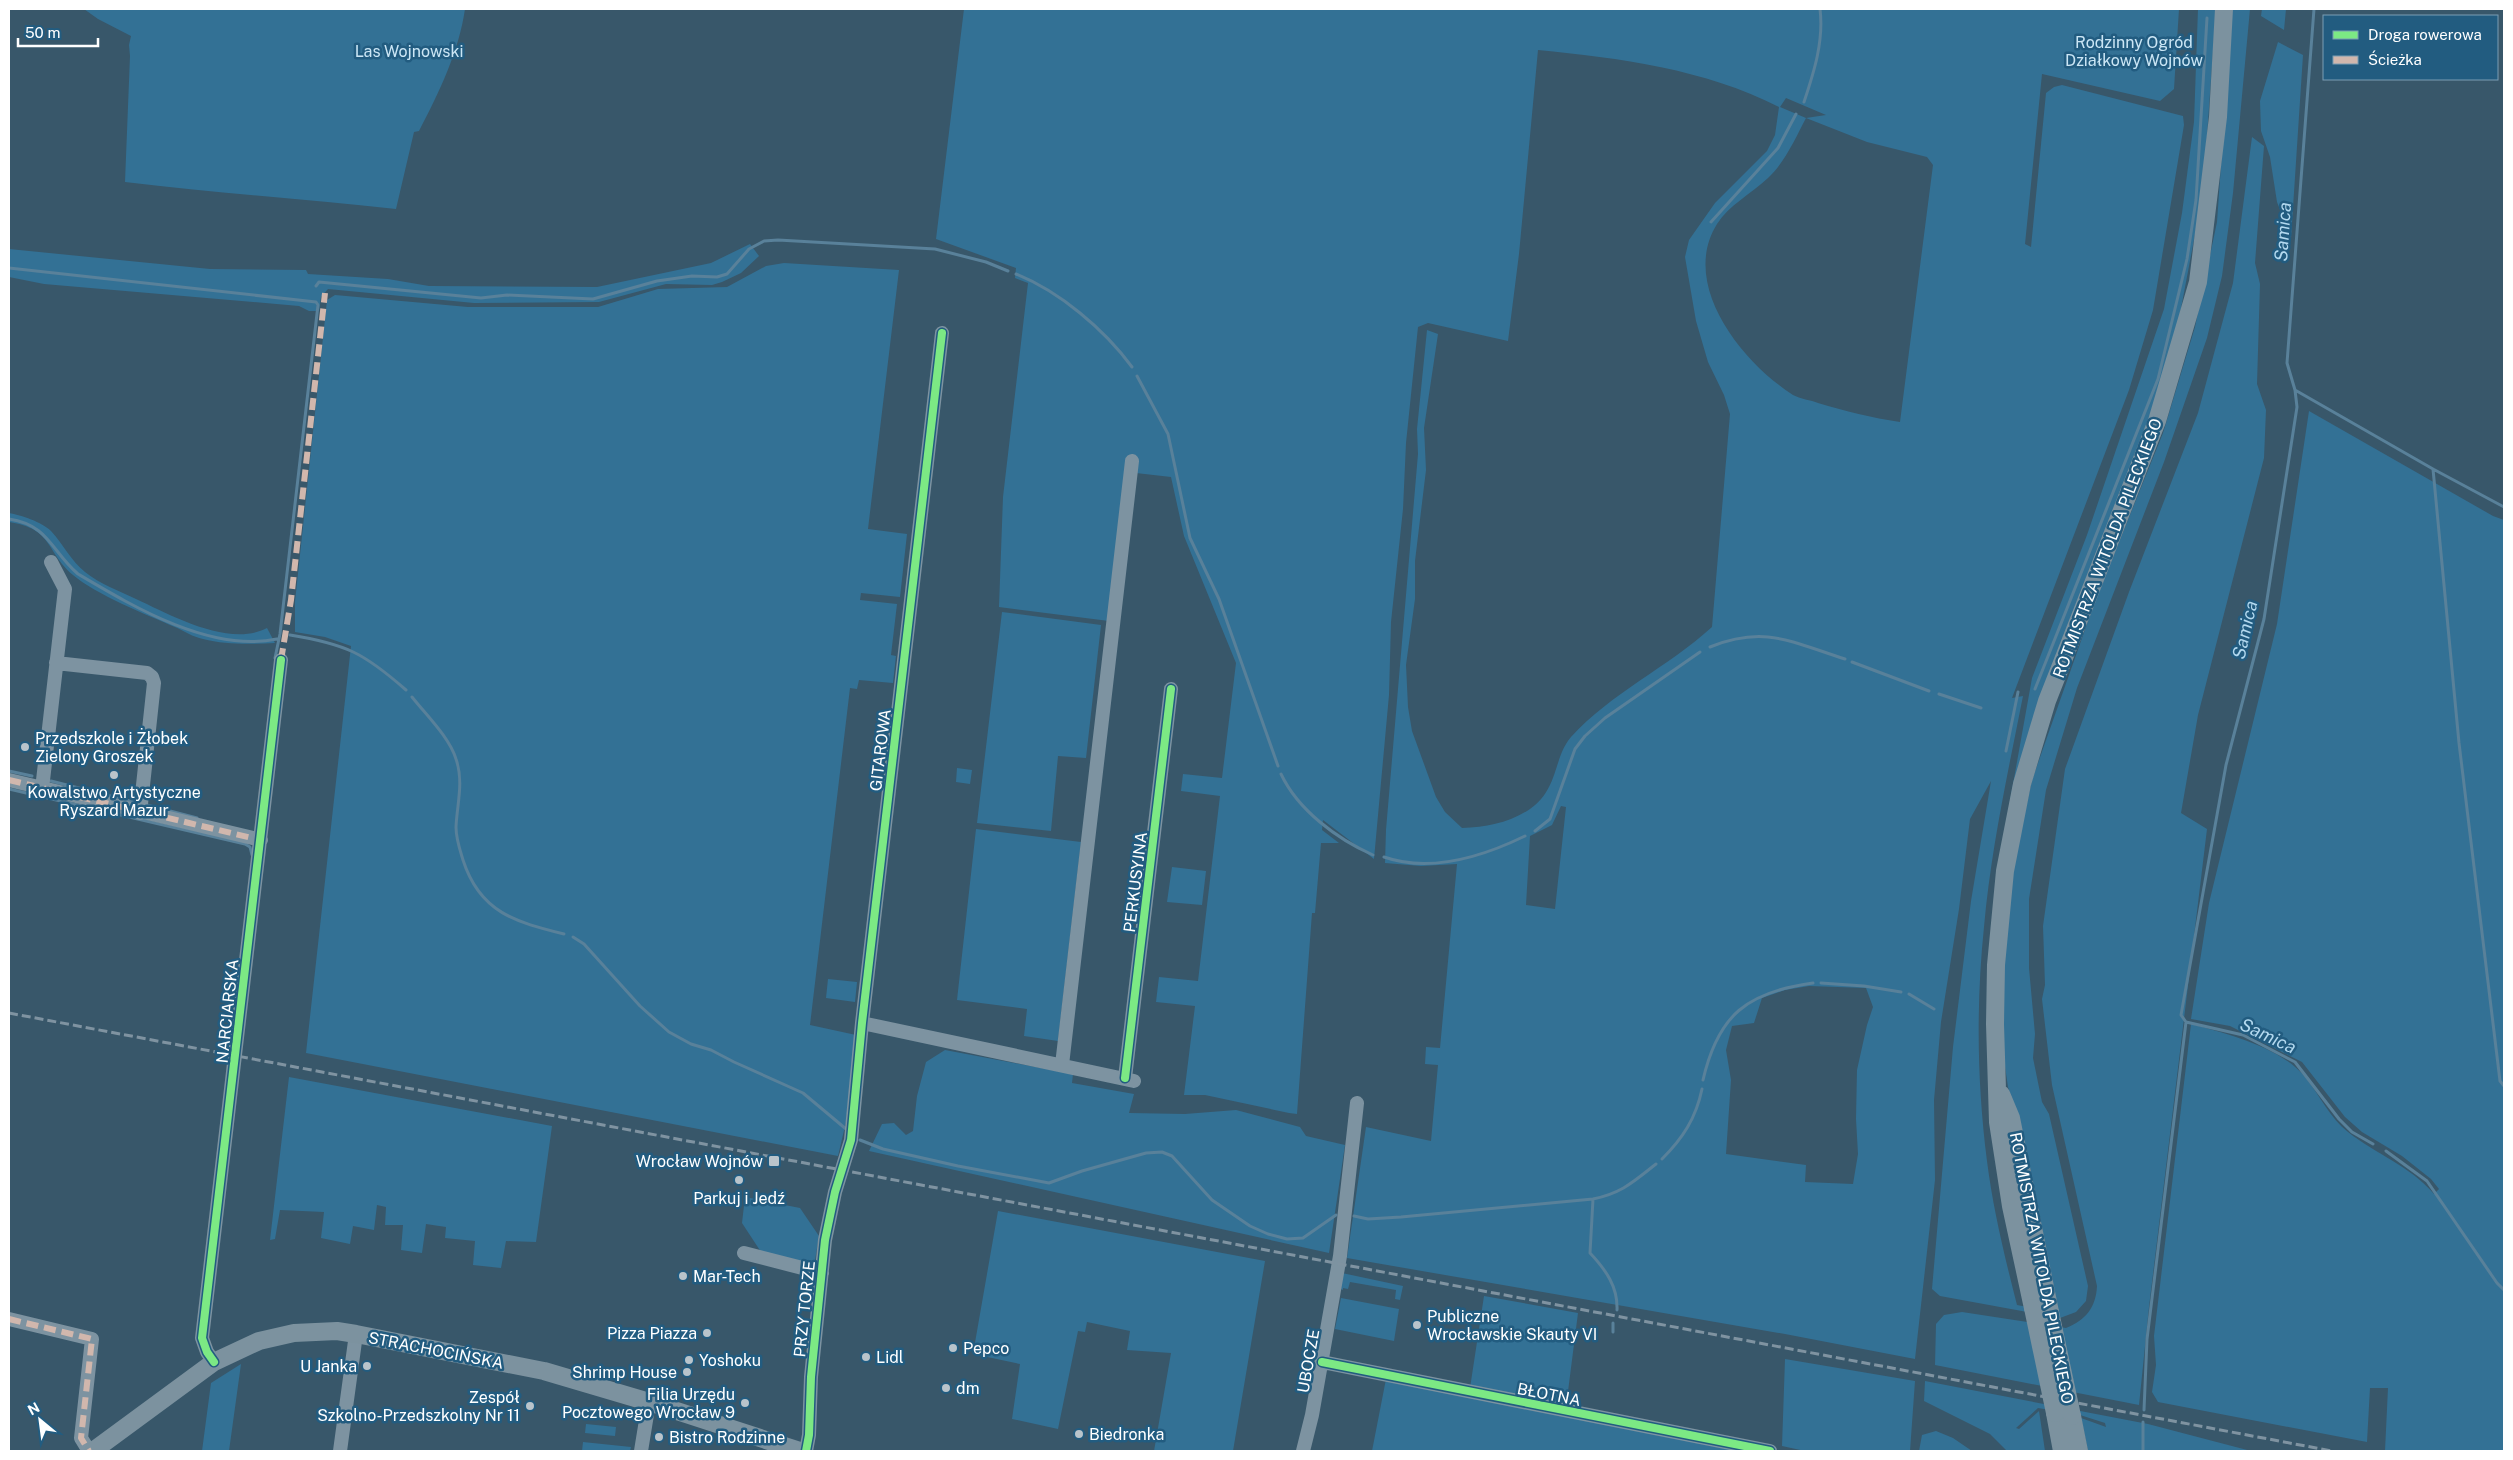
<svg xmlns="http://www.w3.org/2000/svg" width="2513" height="1460" viewBox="0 0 2513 1460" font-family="'Public Sans',sans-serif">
  <rect width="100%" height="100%" fill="#38576a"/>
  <!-- green -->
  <path fill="#337195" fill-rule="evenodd" d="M 84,9 L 465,9 C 459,51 439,93 419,131 L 414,132 L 396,209 C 305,199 215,193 125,182 L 130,56 L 129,45 L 131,36 L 98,19 Z
    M 964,9 L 2179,9 L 2174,89 L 2160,101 L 2042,74 L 2025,244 L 2031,247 L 2046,93 L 2054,87 L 2062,85 L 2183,116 L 2184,125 L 2153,310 L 2129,390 L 2012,698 L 2023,696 C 2008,772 1991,849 1984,927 C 1976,1004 1977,1083 1987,1161 C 1993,1209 2005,1258 2017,1305 L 2059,1313 L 2025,1143 L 2008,1087 L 2001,1039 L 2002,973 L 2014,861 L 2032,780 L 2094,604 L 2163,433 L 2195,327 L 2217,222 L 2232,9 L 2250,9 L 2233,193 L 2222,276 L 2207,338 L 2164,462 L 2077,688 L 2046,790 L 2029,899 L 2029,968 L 2035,1034 L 2033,1058 L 2042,1102 L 2049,1114 L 2088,1286 L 2086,1301 L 2076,1312 L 2060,1318 L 1940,1296 L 1932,1289 L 1953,1047 L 1971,901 L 1991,781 L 1970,819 L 1959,909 L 1941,1022 L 1934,1100 L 1935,1180 L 1915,1359 L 1785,1334 L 1347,1258 L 1366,1127 L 1431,1141 L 1438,1065 L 1425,1064 L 1426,1047 L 1440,1048 L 1457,864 L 1421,866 L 1385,863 L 1386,830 L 1418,454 L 1417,429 L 1427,330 L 1438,334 L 1424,428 L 1426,470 L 1415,561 L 1415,599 L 1406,665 L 1408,707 L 1412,731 L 1436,797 L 1445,812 L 1462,828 C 1487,827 1509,823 1530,809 C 1559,789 1553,758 1571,737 C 1611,693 1668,667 1712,627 L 1730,414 L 1724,395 L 1708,362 L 1696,321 L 1685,257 L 1689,240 L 1715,203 L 1767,151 L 1775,135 L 1779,107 C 1705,69 1619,58 1538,50 L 1519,254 L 1508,341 L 1428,323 L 1418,327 L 1406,443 L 1403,509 L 1391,622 L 1389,695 L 1374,859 L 1323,820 L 1322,830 L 1339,843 L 1321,843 L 1315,913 L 1312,913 L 1297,1114 L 1289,1113 L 1205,1095 L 1184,1095 L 1195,1006 L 1156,1002 L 1159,977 L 1198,981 L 1220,796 L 1181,791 L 1183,774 L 1222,778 L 1236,663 L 1184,536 L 1171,477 L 1136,473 L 1109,621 L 999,607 L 1003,497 L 1028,283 L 1015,278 L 1016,268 L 936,239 ZM 1786,98 L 1826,115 L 1806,118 L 1780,107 ZM 1806,118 L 1867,142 L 1927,157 L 1933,165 L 1900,422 C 1872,418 1845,411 1818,403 C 1811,400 1800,399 1793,395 C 1743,363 1679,285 1717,224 C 1729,205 1751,194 1768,178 C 1785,162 1795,139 1806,118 ZM 1561,806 L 1566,807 L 1555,909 L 1526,905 L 1530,836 L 1552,825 ZM 1809,986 L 1866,988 L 1873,1007 L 1867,1025 L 1857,1070 L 1856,1119 L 1858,1154 L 1853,1184 L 1805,1182 L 1806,1165 L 1726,1154 L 1731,1080 L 1726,1050 L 1732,1026 L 1754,1023 L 1762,998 L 1785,990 Z
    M 2198,9 L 2216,9 L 2203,192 L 2179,319 L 2151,418 L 2010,813 L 2008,812 L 2032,678 L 2087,535 L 2164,309 L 2182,213 L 2194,122 Z
    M 2262,9 L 2286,9 L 2284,30 L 2261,16 Z
    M 2278,42 L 2303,55 L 2291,238 L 2277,202 L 2270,157 L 2261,131 L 2260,101 Z
    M 2252,137 L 2264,146 L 2255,263 L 2260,284 L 2257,384 L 2266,410 L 2264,458 L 2198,715 L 2181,813 L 2207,829 L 2149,1307 L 2139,1405 L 1935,1365 L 1936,1324 L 1944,1315 L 1962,1312 L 2066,1328 C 2086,1320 2096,1307 2097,1286 L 2052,1085 L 2042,999 L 2045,985 L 2043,926 L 2065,769 L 2129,592 L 2198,413 L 2233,283 Z
    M 750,244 L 759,256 L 741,273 L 722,282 L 712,285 L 666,284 L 599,302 L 474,303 L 328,289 L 321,297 L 319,311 L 309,311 L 299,306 L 44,284 L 9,277 L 9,249 L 210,269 L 306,270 L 308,274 L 388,279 L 429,286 L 597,287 L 711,263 Z
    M 784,263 L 899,270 L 868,529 L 907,534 L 900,597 L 861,593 L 860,600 L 897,604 L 891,655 L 896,656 L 893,683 L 859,680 L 857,689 L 850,688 L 810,1025 L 856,1035 L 846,1122 L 838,1156 L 306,1053 L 351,646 L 325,637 L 295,632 L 295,602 L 327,300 L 335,295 L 468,307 L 598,307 L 658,289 L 727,287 L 766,266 Z
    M 2309,411 L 2493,516 L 2504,520 L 2504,1451 L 2385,1451 L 2388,1388 L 2370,1388 L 2367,1442 L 2158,1402 L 2152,1392 L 2156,1365 L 2154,1336 L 2191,1024 C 2228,1034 2281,1047 2306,1078 C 2320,1096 2330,1118 2348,1132 C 2377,1155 2409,1165 2434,1194 L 2439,1189 L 2431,1179 L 2402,1156 L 2362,1132 L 2345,1117 L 2302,1062 L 2230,1026 L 2191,1019 L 2209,903 L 2277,624 Z
    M 9,513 C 21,515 42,522 51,531 C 63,544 71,561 85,572 C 100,584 119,591 136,599 C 171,615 229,648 267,628 L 275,643 C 252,644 226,645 203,639 C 193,637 184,631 175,627 C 147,615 95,594 73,575 C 45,551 54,529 9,522 Z
    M 1002,612 L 1101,625 L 1086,758 L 1058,756 L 1051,831 L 977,823 Z
    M 957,768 L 972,770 L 970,784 L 956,782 Z
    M 976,829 L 1081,842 L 1058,1041 L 1024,1036 L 1027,1009 L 957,1000 Z
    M 1172,867 L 1206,871 L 1202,905 L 1167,902 Z
    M 828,979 L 857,982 L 855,1002 L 826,998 Z
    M 945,1050 L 1073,1074 L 1072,1083 L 1134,1094 L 1129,1113 L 1185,1114 L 1236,1110 L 1300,1127 L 1306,1136 L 1345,1145 L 1329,1253 L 869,1151 L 882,1124 L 894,1123 L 906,1135 L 913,1131 L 917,1096 L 926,1062 Z
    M 289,1077 L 552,1126 L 536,1242 L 506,1241 L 501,1268 L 473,1265 L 475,1241 L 445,1238 L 446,1227 L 426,1224 L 422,1253 L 401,1250 L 403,1225 L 385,1225 L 386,1207 L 377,1205 L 374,1230 L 353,1226 L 350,1244 L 321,1238 L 324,1212 L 280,1210 L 275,1239 L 270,1240 Z
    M 745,1197 L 800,1208 L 819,1236 L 814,1267 L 763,1255 L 742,1223 Z
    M 998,1211 L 1265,1261 L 1233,1451 L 1154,1451 L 1171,1353 L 1127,1350 L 1130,1331 L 1087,1322 L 1085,1332 L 1078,1331 L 1058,1429 L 1012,1419 L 1020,1364 L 973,1354 Z
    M 1342,1273 L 1403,1286 L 1400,1300 L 1395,1299 L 1396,1290 L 1350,1282 L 1348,1289 L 1343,1288 L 1343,1290 L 1341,1289 Z
    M 1484,1296 L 1578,1313 L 1566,1407 L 1470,1388 Z
    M 1341,1298 L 1399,1309 L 1394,1341 L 1335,1329 Z
    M 1785,1359 L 1915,1381 L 1910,1451 L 1805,1451 L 1782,1446 Z
    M 241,1364 L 229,1451 L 202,1451 L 211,1383 Z
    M 1386,1379 L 1745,1451 L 1372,1451 Z
    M 1925,1381 L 2148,1424 L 2251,1451 L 2088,1451 L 2081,1418 L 2106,1427 L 2105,1423 L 2080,1415 L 2038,1408 L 2016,1428 L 2019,1429 L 2039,1411 L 2045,1451 L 2007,1451 L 1990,1434 L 1924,1401 Z
    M 586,1424 L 616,1427 L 615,1436 L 585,1433 Z
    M 1936,1431 L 1953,1438 L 1972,1451 L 1919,1451 L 1922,1435 Z
    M 583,1442 L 631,1447 L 630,1451 L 582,1451 Z"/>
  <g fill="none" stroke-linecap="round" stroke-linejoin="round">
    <!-- stream -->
    <path stroke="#59819a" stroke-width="3" d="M 2314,9 L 2287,363 L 2295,390 L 2297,407 L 2264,619 L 2226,765 L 2181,1015 L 2186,1022 L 2243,1035 L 2295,1062 L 2339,1119 L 2352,1132 L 2373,1144
      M 1804,102 C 1814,72 1824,41 1820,9
      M 1711,222 L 1778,148 L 1796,114
      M 9,268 L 316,302 L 318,305 L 280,634 L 275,658
      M 1016,274 C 1060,292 1104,329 1132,367
      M 316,286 L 319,282 L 481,298 L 507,295 L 593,299 L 657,281 L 692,276 L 717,277 L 727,274 L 749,249 L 764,241 L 778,240 L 935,249 L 986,262 L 1008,271
      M 1137,376 L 1168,434 L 1190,538 L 1219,599 L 1278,766
      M 2295,390 L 2433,469 L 2504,507
      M 2433,469 L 2459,743 L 2500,1081 L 2504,1086
      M 9,519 C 49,525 51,551 78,574 C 134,607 211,653 277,639
      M 290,635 C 346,644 364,653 406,690
      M 1710,647 C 1765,625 1791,642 1845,659
      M 1852,662 L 1929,691
      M 2035,689 L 2158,379 L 2187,259 L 2196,200 L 2207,18
      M 1939,694 L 1981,708
      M 412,697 C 427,716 449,737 456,759 C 464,782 457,804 456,827 C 456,839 460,850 463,860 C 480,913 516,922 564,934
      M 2006,751 L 2018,692
      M 9,771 L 32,776
      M 1281,774 C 1298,810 1337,839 1373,855
      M 51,781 L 134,802
      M 9,789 L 245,844 L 250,847 L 252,855
      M 147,805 L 197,818
      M 1535,831 L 1550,819 L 1575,749 L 1585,736 L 1605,718 L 1700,652
      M 1384,857 C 1430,873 1484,856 1525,836
      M 573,937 L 584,944 L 640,1006 L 669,1032 L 691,1044 L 711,1050 L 734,1062 L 803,1093 L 846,1129
      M 1821,983 L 1864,986 L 1901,992
      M 1909,994 L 1934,1009
      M 1703,1080 C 1718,1015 1747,992 1813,983
      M 860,1140 L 883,1149 L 958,1166 L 1049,1183 L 1082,1171 L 1146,1153 L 1162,1152 L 1172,1156 L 1212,1200 L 1250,1226 L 1268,1234 L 1287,1239 L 1303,1238 L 1336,1215
      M 2386,1151 L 2427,1181 L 2497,1283 L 2504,1290
      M 1662,1159 C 1683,1138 1696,1118 1702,1089
      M 1593,1199 L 1590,1253 C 1606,1270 1618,1287 1617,1310
      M 1354,1216 L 1368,1219 L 1401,1217 L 1593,1199 C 1622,1193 1633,1182 1656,1164
      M 1613,1323 L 1613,1332
      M 2144,1410 L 2147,1339 L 2186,1022
      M 2143,1451 L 2143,1422"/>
    <!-- minor -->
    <path stroke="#7d93a1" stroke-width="14" d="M 56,663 L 147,673 L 152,677 L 154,683 L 140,813
      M 9,780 L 261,840
      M 42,789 L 65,589 L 51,562
      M 862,1023 L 1134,1081
      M 1062,1065 L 1132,461
      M 1125,1078 L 1171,689
      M 744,1253 L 822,1273
      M 9,1319 L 92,1339 L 81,1438 L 89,1451
      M 214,1362 L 207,1352 L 202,1338 L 281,660
      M 1322,1362 L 1770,1451
      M 340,1451 L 356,1334
      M 641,1451 L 649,1402
      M 806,1451 L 809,1435 L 811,1377 L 825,1240 L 835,1192 L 851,1140 L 862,1023 L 942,333
      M 1303,1451 L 1312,1415 L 1340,1256 L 1357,1103"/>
    <!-- major -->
    <path stroke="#7c929f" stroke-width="18" d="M 2001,1094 L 2011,1118 L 2050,1312
      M 2033,1308 L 2011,1206 L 1998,1122 L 1995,1024 L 1996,965 L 2005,871 L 2022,784 L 2047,701 L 2157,421 L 2198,282 L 2218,117 L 2224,9
      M 2055,1413 L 2062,1451
      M 2072,1416 L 2079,1451
      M 93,1451 L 214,1362 L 259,1341 L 294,1333 L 337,1331 L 356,1334 L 544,1371 L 649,1402 L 800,1451"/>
    <!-- rail -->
    <path stroke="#7f93a1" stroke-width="3" stroke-dasharray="9 4" stroke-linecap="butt" d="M 9,1013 L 2332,1451"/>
    <!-- major-bridge -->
    <path stroke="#7c929f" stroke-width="18" d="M 2033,1308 L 2055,1413
      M 2050,1312 L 2072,1416"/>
    <!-- quiet -->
    <path stroke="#d1b7ad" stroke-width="6" stroke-dasharray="12 6" stroke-linecap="butt" d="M 281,660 L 291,600 L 325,293
      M 9,780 L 252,838
      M 9,1319 L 92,1339 L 81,1438 L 89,1451"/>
    <defs>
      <path id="cycleway" d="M 1125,1078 L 1171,689
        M 214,1362 L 207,1352 L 202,1338 L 281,660
        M 1322,1362 L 1770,1451
        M 806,1451 L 809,1435 L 811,1377 L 825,1240 L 835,1192 L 851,1140 L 862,1023 L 942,333"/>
    </defs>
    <!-- cycleway casing -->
    <use href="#cycleway" stroke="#225c80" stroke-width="11"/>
    <!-- cycleway -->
    <use href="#cycleway" stroke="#7ce984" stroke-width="8"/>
  </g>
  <!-- markers -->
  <g fill="#b9c4cb" stroke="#225c80" stroke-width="2">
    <circle cx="25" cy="747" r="5"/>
    <circle cx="114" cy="775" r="5"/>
    <rect x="768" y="1155" width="12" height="12" rx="2.5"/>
    <circle cx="739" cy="1180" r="5"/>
    <circle cx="683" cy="1276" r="5"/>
    <circle cx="1417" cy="1325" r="5"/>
    <circle cx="707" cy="1333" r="5"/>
    <circle cx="953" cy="1348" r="5"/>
    <circle cx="866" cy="1357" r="5"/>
    <circle cx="689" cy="1360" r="5"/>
    <circle cx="367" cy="1366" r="5"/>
    <circle cx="687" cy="1372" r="5"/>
    <circle cx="946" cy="1388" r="5"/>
    <circle cx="745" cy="1403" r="5"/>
    <circle cx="530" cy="1406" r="5"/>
    <circle cx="1079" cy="1434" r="5"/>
    <circle cx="659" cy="1437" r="5"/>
  </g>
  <g text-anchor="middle" stroke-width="5" stroke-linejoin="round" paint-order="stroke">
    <!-- park labels -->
    <g font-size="16" fill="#cbe6f5" stroke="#225c80">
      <text x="2134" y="48">Rodzinny Ogród<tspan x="2134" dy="18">Działkowy Wojnów</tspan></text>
      <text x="409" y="57">Las Wojnowski</text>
    </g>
    <!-- street labels -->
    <g font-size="16" fill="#fff" stroke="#225c80">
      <text transform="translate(2107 548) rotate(-69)" y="6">ROTMISTRZA WITOLDA PILECKIEGO</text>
      <text transform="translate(880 750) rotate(-83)" y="6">GITAROWA</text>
      <text transform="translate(1135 882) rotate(-83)" y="6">PERKUSYJNA</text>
      <text transform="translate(227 1011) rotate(-84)" y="6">NARCIARSKA</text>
      <text transform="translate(2042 1268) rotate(79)" y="6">ROTMISTRZA WITOLDA PILECKIEGO</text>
      <text transform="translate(804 1309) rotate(-84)" y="6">PRZY TORZE</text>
      <text transform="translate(436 1350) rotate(11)" y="6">STRACHOCIŃSKA</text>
      <text transform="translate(1308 1361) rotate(-80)" y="6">UBOCZE</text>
      <text transform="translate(1549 1394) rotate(11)" y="6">BŁOTNA</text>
    </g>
    <!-- poi labels -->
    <g font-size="16" fill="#fff" stroke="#225c80" text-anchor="start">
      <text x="35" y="744">Przedszkole i Żłobek<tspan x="35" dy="18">Zielony Groszek</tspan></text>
      <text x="114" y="798" text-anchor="middle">Kowalstwo Artystyczne<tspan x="114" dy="18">Ryszard Mazur</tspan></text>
      <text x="763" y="1167" text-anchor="end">Wrocław Wojnów</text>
      <text x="739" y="1204" text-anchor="middle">Parkuj i Jedź</text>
      <text x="693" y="1282">Mar-Tech</text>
      <text x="1427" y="1322">Publiczne<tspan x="1427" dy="18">Wrocławskie Skauty VI</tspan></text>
      <text x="697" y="1339" text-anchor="end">Pizza Piazza</text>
      <text x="963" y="1354">Pepco</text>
      <text x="876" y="1363">Lidl</text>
      <text x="699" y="1366">Yoshoku</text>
      <text x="357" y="1372" text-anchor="end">U Janka</text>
      <text x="677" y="1378" text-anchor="end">Shrimp House</text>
      <text x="956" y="1394">dm</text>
      <text x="735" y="1400" text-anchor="end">Filia Urzędu<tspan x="735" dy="18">Pocztowego Wrocław 9</tspan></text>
      <text x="520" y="1403" text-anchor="end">Zespół<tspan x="520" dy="18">Szkolno-Przedszkolny Nr 11</tspan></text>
      <text x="1089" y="1440">Biedronka</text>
      <text x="669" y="1443">Bistro Rodzinne</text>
    </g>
    <!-- water labels -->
    <g font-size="18" font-style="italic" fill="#b3d9ef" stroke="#225c80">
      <text transform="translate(2283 232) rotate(-86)" y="6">Samica</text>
      <text transform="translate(2245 630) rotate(-77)" y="6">Samica</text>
      <text transform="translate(2268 1036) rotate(25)" y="6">Samica</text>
    </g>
  </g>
  <!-- border -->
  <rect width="2513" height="1460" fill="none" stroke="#ffffff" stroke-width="20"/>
  <!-- legend -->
  <rect x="2323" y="15" width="175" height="65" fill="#225c80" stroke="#7a9db3"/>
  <rect x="2333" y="31" width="25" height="8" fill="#7ce984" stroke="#7a9db3"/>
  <text x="2368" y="40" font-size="15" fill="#ffffff">Droga rowerowa</text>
  <rect x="2333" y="56" width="25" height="8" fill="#d1b7ad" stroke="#7a9db3"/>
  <text x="2368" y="65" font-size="15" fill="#ffffff">Ścieżka</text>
  <!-- north arrow -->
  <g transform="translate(40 1420) rotate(331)" stroke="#225c80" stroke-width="4" paint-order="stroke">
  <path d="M0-4L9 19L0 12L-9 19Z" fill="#ffffff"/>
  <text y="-8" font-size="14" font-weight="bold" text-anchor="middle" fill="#ffffff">N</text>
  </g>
  <!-- scale -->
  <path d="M18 38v8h80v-8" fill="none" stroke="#ffffff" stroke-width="2.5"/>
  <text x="25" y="38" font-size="15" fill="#ffffff" stroke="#225c80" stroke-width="4" paint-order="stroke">50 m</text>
</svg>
